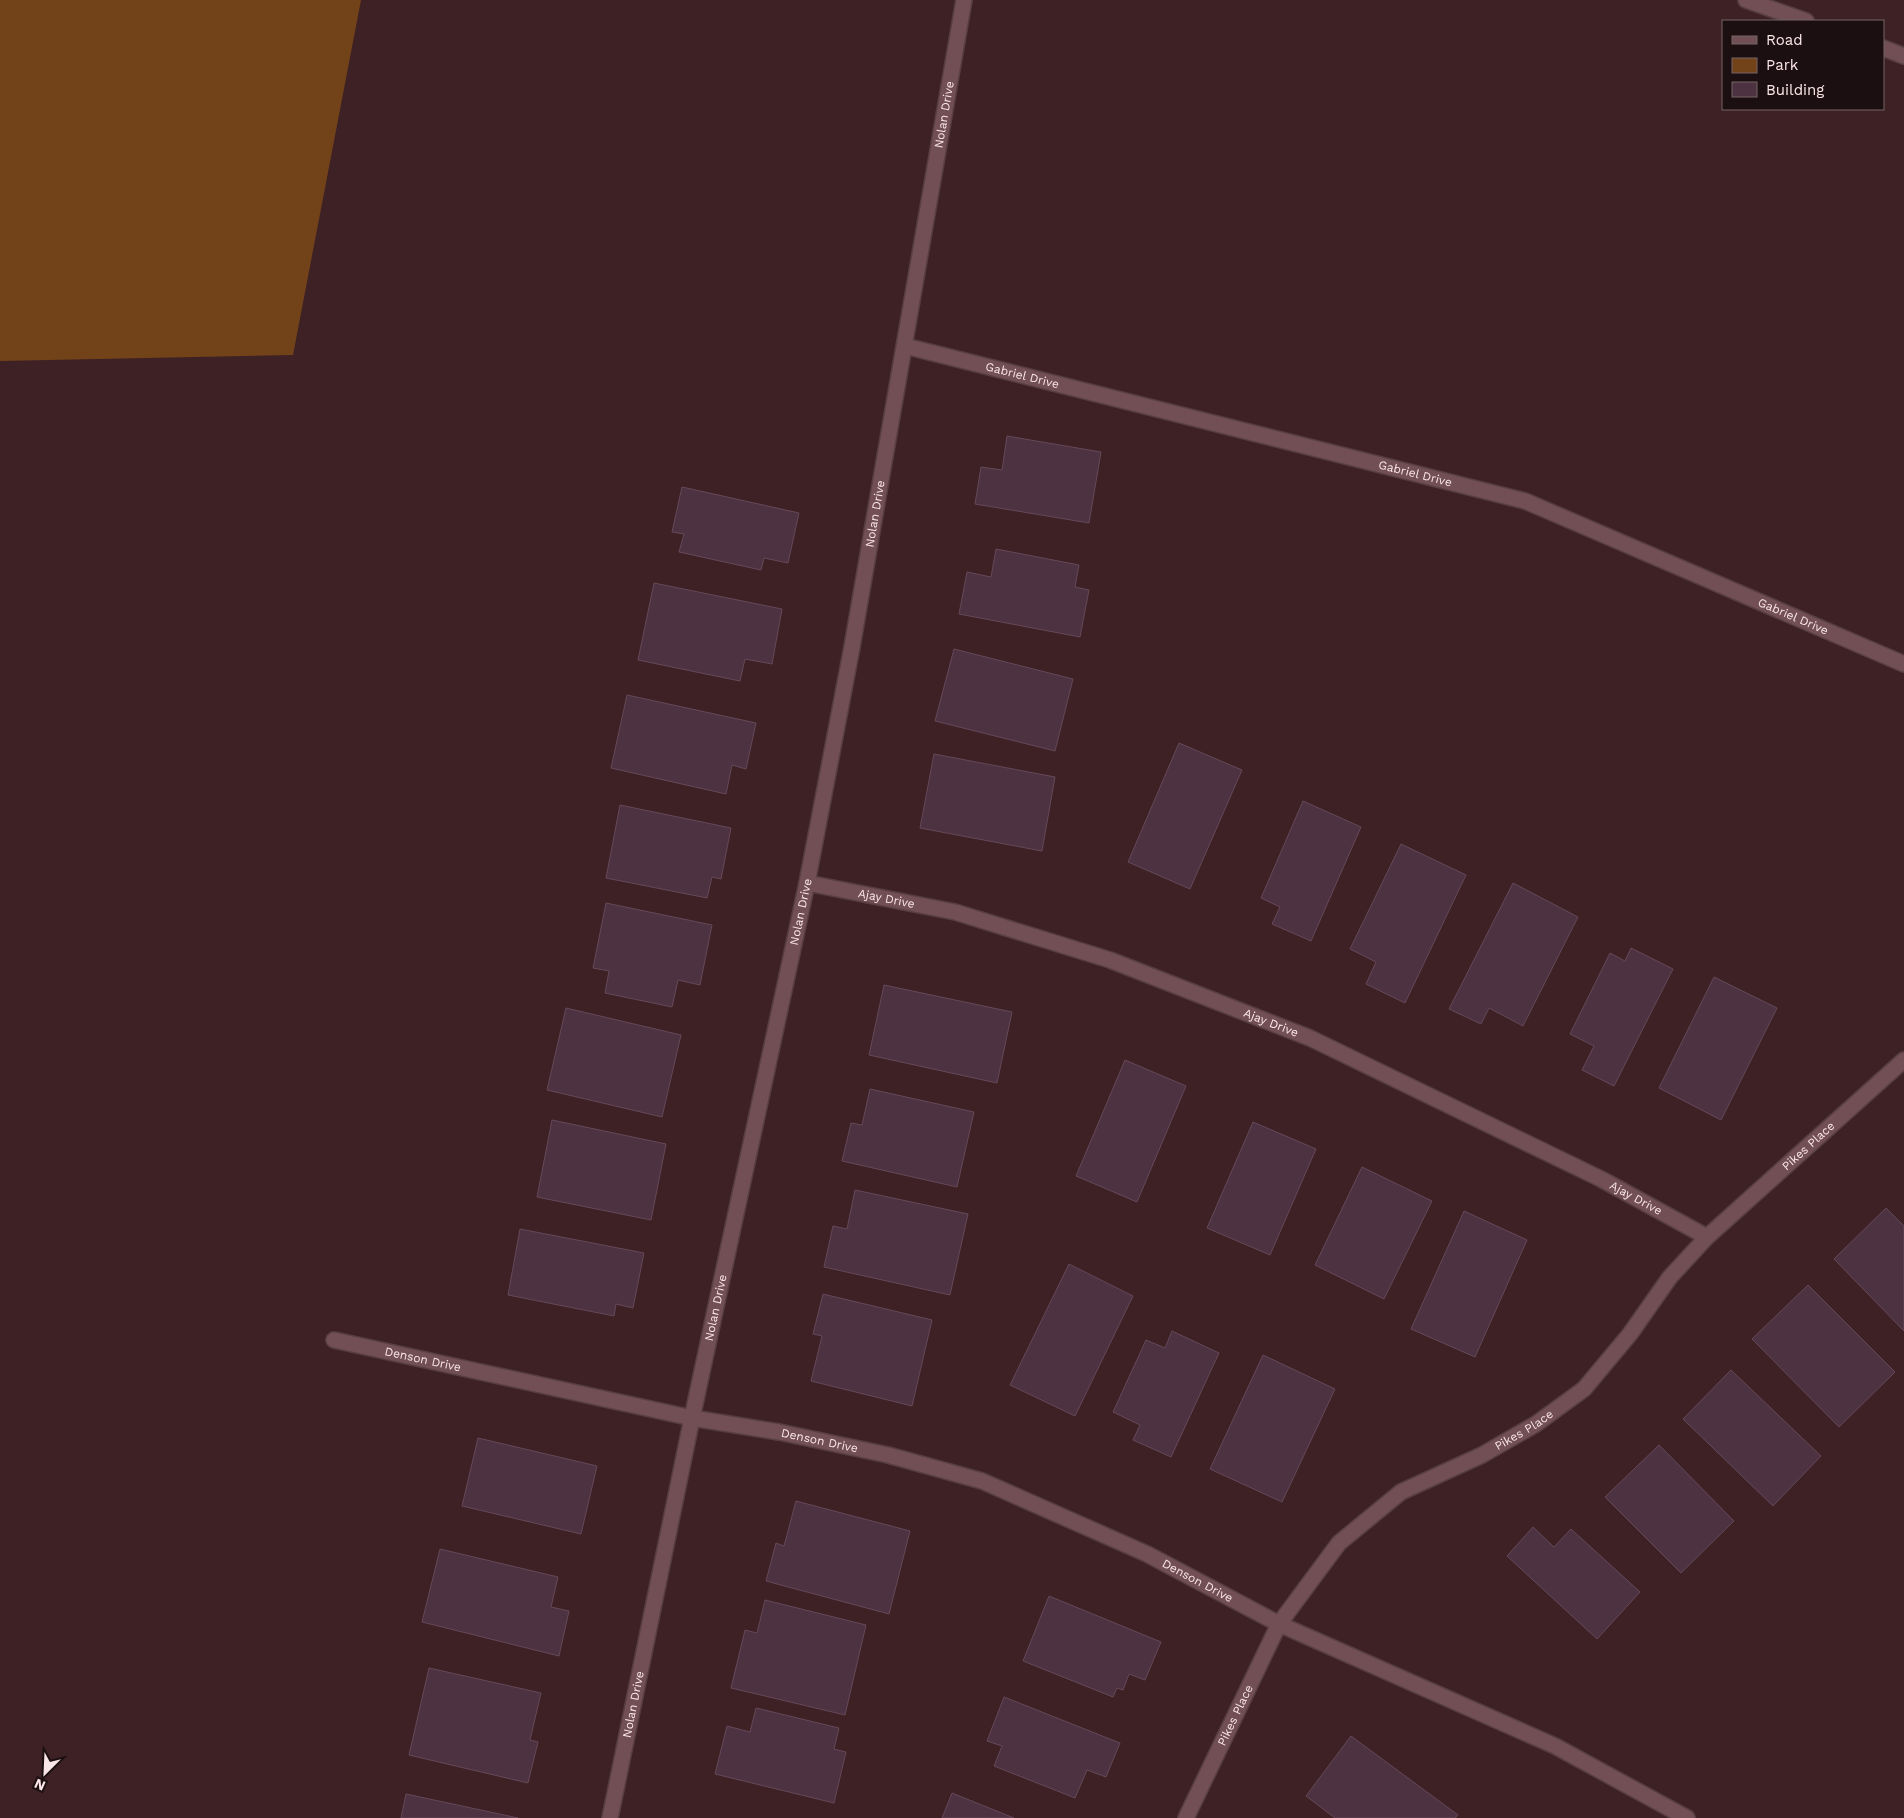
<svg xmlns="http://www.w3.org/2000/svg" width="1904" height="1818" viewBox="0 0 1904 1818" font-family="'Work Sans',sans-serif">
  <rect width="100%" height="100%" fill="#3e2125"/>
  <!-- green -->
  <path fill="#724319" d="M 0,0 L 361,0 L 293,355 L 0,361 Z"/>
  <!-- building -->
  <path fill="#4d3241" stroke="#664959" d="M 1007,436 L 1101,452 L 1089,523 L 975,504 L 981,467 L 1002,470 Z
    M 682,487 L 799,513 L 788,563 L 764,558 L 761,570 L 679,552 L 684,534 L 672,532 Z
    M 996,549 L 1079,565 L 1075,587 L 1089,590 L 1080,637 L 959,614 L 967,572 L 991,577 Z
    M 654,583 L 782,609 L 772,664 L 745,659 L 740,681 L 638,660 Z
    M 954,649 L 1073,679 L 1055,751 L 935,721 Z
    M 627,695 L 756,723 L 746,769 L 732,765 L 726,794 L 611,768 Z
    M 1179,743 L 1242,770 L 1190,889 L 1128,862 Z
    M 934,754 L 1055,777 L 1042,851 L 920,828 Z
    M 1303,801 L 1361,827 L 1311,941 L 1272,924 L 1280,907 L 1261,898 Z
    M 620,805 L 731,828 L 721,879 L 712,877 L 707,898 L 606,878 Z
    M 1401,844 L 1466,875 L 1405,1003 L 1366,984 L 1376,962 L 1350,949 Z
    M 1513,883 L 1578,917 L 1523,1026 L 1489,1008 L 1481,1024 L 1449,1009 Z
    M 606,903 L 712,925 L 700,985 L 678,980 L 672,1007 L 605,993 L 609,971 L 593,968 Z
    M 1631,948 L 1673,969 L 1614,1086 L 1582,1070 L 1594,1046 L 1570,1034 L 1610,953 L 1625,961 Z
    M 1714,977 L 1777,1008 L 1721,1120 L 1659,1088 Z
    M 884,985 L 1012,1012 L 997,1083 L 869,1055 Z
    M 566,1008 L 681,1035 L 662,1117 L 547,1090 Z
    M 1125,1060 L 1186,1086 L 1137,1202 L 1076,1176 Z
    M 870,1089 L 974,1112 L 957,1187 L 842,1161 L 851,1123 L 862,1125 Z
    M 552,1120 L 666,1144 L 651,1220 L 537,1197 Z
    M 1253,1122 L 1316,1149 L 1270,1255 L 1207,1228 Z
    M 1362,1167 L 1432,1201 L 1384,1299 L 1315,1265 Z
    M 855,1190 L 968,1214 L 950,1295 L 824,1267 L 833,1226 L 847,1229 Z
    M 1886,1208 L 1904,1226 L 1904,1331 L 1834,1259 Z
    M 1464,1211 L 1527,1240 L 1475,1357 L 1411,1329 Z
    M 520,1229 L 644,1253 L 633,1308 L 616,1304 L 614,1316 L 508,1295 Z
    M 1069,1264 L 1133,1296 L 1075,1416 L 1010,1385 Z
    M 1808,1285 L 1895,1372 L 1839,1427 L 1752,1339 Z
    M 823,1294 L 932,1320 L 912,1406 L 811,1381 L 822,1336 L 813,1334 Z
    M 1172,1331 L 1219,1353 L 1171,1457 L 1133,1440 L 1140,1425 L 1113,1412 L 1146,1340 L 1165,1348 Z
    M 1263,1355 L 1335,1389 L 1282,1502 L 1210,1469 Z
    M 1731,1370 L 1821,1456 L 1773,1506 L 1683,1419 Z
    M 478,1438 L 597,1466 L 581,1534 L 462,1506 Z
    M 1659,1445 L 1734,1521 L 1681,1573 L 1605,1497 Z
    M 796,1501 L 910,1531 L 889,1614 L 766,1581 L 776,1543 L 784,1546 Z
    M 1533,1527 L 1554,1547 L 1571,1529 L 1640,1592 L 1597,1639 L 1507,1556 Z
    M 440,1549 L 558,1577 L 551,1607 L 569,1611 L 559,1656 L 422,1622 Z
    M 1049,1596 L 1161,1642 L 1145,1680 L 1129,1674 L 1123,1690 L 1117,1688 L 1113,1697 L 1023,1661 Z
    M 765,1600 L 866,1625 L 845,1715 L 731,1688 L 745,1630 L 757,1633 Z
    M 429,1668 L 541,1693 L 530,1740 L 538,1742 L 528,1783 L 409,1755 Z
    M 1004,1697 L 1120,1743 L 1106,1777 L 1087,1770 L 1075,1798 L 994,1766 L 1002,1746 L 987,1741 Z
    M 756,1708 L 839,1728 L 834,1749 L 846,1752 L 834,1803 L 715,1774 L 727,1726 L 750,1732 Z
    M 1351,1736 L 1458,1815 L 1455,1818 L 1335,1818 L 1306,1796 Z
    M 952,1793 L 1014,1818 L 942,1818 Z
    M 406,1794 L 518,1818 L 401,1818 Z"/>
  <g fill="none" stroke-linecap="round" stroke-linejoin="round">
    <defs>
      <g id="minor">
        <path d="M 1746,0 L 1806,21"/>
        <path d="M 1883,48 L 1904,56"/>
        <path id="s1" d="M 905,346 L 1525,501 L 1904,664"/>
        <path id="s2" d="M 807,883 L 955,912 L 1110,960 L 1310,1038 L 1601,1179 L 1707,1237"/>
        <path id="s3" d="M 334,1340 L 692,1418 L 779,1432 L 888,1455 L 982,1481 L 1147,1554 L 1279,1624 L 1555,1746 L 1687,1818"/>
        <path id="s4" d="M 610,1818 L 692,1418 L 807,883 L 852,647 L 964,0"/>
        <path id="s5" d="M 1186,1818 L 1279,1624 L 1339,1543 L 1401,1492 L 1482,1455 L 1536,1424 L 1584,1389 L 1630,1334 L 1670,1277 L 1707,1237 L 1904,1060"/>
      </g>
    </defs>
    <!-- minor casing -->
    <use href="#minor" stroke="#573e43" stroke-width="18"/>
    <!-- minor -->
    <use href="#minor" stroke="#714f54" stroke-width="15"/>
  </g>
  <g text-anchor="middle" stroke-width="4" stroke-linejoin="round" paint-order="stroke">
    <!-- street labels -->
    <g font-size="12" fill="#fae5e8" stroke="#1c0f11">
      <text dy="4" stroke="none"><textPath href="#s4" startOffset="1736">Nolan Drive</textPath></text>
      <text dy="4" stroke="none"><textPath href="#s1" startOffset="121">Gabriel Drive</textPath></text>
      <text dy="4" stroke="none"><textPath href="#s1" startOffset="526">Gabriel Drive</textPath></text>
      <text dy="4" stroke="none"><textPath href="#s4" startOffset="1331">Nolan Drive</textPath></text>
      <text dy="4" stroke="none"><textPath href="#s1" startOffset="931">Gabriel Drive</textPath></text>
      <text dy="4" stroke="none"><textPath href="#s2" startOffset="81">Ajay Drive</textPath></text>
      <text dy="4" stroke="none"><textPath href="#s4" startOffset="926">Nolan Drive</textPath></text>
      <text dy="4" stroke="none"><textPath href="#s2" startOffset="486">Ajay Drive</textPath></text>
      <text dy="4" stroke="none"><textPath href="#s5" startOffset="939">Pikes Place</textPath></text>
      <text dy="4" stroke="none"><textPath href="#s2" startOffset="891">Ajay Drive</textPath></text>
      <text dy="4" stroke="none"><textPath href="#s4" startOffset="521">Nolan Drive</textPath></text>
      <text dy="4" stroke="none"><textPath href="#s3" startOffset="91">Denson Drive</textPath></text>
      <text dy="4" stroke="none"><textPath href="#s5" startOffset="534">Pikes Place</textPath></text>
      <text dy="4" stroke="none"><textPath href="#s3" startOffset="496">Denson Drive</textPath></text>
      <text dy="4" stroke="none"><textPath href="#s3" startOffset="901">Denson Drive</textPath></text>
      <text dy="4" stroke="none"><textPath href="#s4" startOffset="116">Nolan Drive</textPath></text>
      <text dy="4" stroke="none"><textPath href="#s5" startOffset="114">Pikes Place</textPath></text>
    </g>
  </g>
  <!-- legend -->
  <rect x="1722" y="20" width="162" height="90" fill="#1c0f11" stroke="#756567"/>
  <rect x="1732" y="36" width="25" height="8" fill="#714f54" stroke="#756567"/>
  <text x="1766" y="45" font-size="15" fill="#fae5e8">Road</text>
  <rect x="1732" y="58" width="25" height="15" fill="#724319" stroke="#756567"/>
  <text x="1766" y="70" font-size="15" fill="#fae5e8">Park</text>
  <rect x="1732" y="82" width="25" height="15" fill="#4d3241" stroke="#756567"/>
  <text x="1766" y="95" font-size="15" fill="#fae5e8">Building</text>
  <!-- north arrow -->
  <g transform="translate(45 1773) rotate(204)" stroke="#1c0f11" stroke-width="4" paint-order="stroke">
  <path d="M0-4L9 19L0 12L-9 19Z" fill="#fae5e8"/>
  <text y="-8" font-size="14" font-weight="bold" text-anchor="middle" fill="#fae5e8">N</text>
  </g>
</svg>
